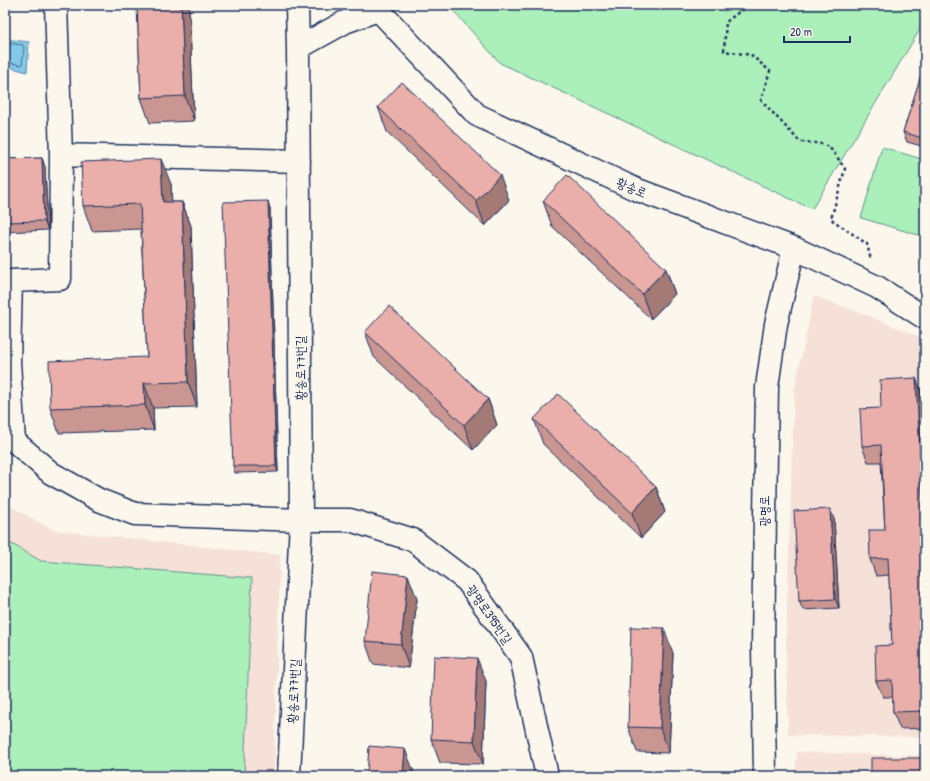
<svg xmlns="http://www.w3.org/2000/svg" width="930" height="781" viewBox="0 0 930 781" font-family="'Patrick Hand','Poor Story',sans-serif">
  <rect width="100%" height="100%" fill="#fbf7ec"/>
  <filter id="ink" filterUnits="userSpaceOnUse"><feTurbulence type="fractalNoise" baseFrequency=".025" numOctaves="2"/><feDisplacementMap in="SourceGraphic" scale="8" xChannelSelector="R" yChannelSelector="G"/><feConvolveMatrix kernelMatrix="1 2 1 2 8 2 1 2 1" color-interpolation-filters="sRGB"/></filter>
  <g filter="url(#ink)">
    <!-- built -->
    <path fill="#f6e1d8" d="M 814,296 L 872,317 L 925,339 L 925,737 L 788,735 L 786,643 L 794,391 Z
      M 5,503 L 53,530 L 280,555 L 274,776 L 5,776 Z
      M 797,752 L 925,756 L 925,776 L 795,776 Z"/>
    <!-- green -->
    <path fill="#abefba" stroke="#638f8c" d="M 448,5 L 925,5 L 925,21 L 812,209 L 500,63 Z
      M 882,147 L 925,160 L 925,237 L 861,218 Z
      M 5,540 L 41,561 L 252,578 L 244,776 L 5,776 Z"/>
    <!-- water -->
    <path fill="#84c9e6" stroke="#5a8bb0" d="M 5,39 L 29,42 L 27,72 L 5,66 Z"/>
    <g fill="none" stroke-linecap="round" stroke-linejoin="round">
      <!-- shore -->
      <path stroke="#456d94" stroke-width="1" d="M 5,43 L 23,45 L 24,47 L 22,65 L 5,62"/>
      <defs>
        <path id="street" d="M 56,5 L 61,155 L 60,279 L 11,281 L 9,362 L 14,441 L 51,473 L 99,500 L 135,514 L 301,520 L 350,520 L 413,540 L 467,581 L 521,657 L 547,776
          M 297,5 L 298,48
          M 61,155 L 299,161
          M 289,776 L 301,520 L 298,48 L 345,22 L 378,10"/>
        <path id="secondary" d="M 374,5 L 477,115 L 635,189 L 794,248 L 877,287 L 925,318
          M 765,776 L 763,646 L 767,387 L 776,324 L 794,248"/>
      </defs>
      <!-- street casing -->
      <use href="#street" stroke="#1b2f5e" stroke-width="25"/>
      <!-- secondary casing -->
      <use href="#secondary" stroke="#1b2f5e" stroke-width="25"/>
      <!-- path -->
      <path stroke="#1b2f5e" stroke-width="2.5" stroke-dasharray="3 3" stroke-linecap="butt" d="M 748,5 L 726,22 L 724,51 L 751,55 L 770,71 L 761,100 L 800,142 C 830,143 829,145 845,169 L 831,219 L 867,244 L 871,260"/>
      <!-- street -->
      <use href="#street" stroke="#fbf7ec" stroke-width="22"/>
      <!-- secondary -->
      <use href="#secondary" stroke="#fbf7ec" stroke-width="22"/>
    </g>
    <!-- wall -->
    <path fill="#c99692" stroke="#1b2f5e" d="M 137,5 L 189,5 L 194,121 L 150,123 L 141,98 Z
      M 925,63 L 925,147 L 907,142 L 903,132 Z
      M 378,107 L 509,200 L 485,226 L 387,132 Z
      M 42,158 L 45,167 L 48,230 L 5,232 L 5,159 Z
      M 171,184 L 171,202 L 182,202 L 191,226 L 197,407 L 153,408 L 154,430 L 59,433 L 50,408 L 147,357 L 141,229 L 92,231 L 83,206 Z
      M 543,201 L 666,269 L 675,294 L 651,319 L 552,226 Z
      M 270,208 L 278,472 L 235,473 L 233,466 Z
      M 365,332 L 488,399 L 497,425 L 473,450 L 374,357 Z
      M 916,378 L 922,395 L 925,443 L 925,728 L 900,729 L 893,712 L 893,697 L 883,697 L 876,681 L 892,645 L 889,575 L 876,576 L 870,559 L 885,530 L 881,462 L 868,462 L 862,446 L 881,408 Z
      M 534,419 L 656,487 L 665,512 L 641,538 L 543,444 Z
      M 834,519 L 839,608 L 803,610 L 799,601 Z
      M 417,599 L 409,668 L 373,664 L 365,641 Z
      M 673,653 L 669,753 L 637,752 L 628,727 Z
      M 486,681 L 483,764 L 440,763 L 431,739 Z"/>
    <!-- shaded-wall -->
    <path fill="#a47a77" stroke="#1b2f5e" d="M 181,5 L 189,5 L 194,121 L 185,96 Z
      M 42,158 L 45,167 L 48,230 L 44,221 Z
      M 161,159 L 171,184 L 173,227 L 163,202 Z
      M 500,175 L 509,200 L 485,226 L 476,201 Z
      M 268,201 L 270,208 L 278,472 L 276,466 Z
      M 182,202 L 191,226 L 197,407 L 188,382 Z
      M 666,269 L 675,294 L 651,319 L 642,294 Z
      M 916,378 L 922,395 L 925,443 L 925,544 Z
      M 144,383 L 153,408 L 154,430 L 145,405 Z
      M 488,399 L 497,425 L 473,450 L 464,425 Z
      M 656,487 L 665,512 L 641,538 L 632,513 Z
      M 830,509 L 834,519 L 839,608 L 835,599 Z
      M 408,575 L 417,599 L 409,668 L 401,644 Z
      M 664,628 L 673,653 L 669,753 L 660,728 Z
      M 477,658 L 486,681 L 483,764 L 474,741 Z
      M 405,749 L 414,772 L 413,776 L 403,776 Z"/>
    <!-- building -->
    <path fill="#eaafaa" stroke="#1b2f5e" d="M 137,5 L 181,5 L 185,96 L 141,98 Z
      M 925,63 L 925,139 L 903,132 Z
      M 402,82 L 500,175 L 476,201 L 378,107 Z
      M 42,158 L 44,221 L 5,222 L 5,159 Z
      M 161,159 L 163,202 L 182,202 L 188,382 L 144,383 L 145,405 L 50,408 L 49,361 L 147,357 L 140,204 L 83,206 L 81,162 Z
      M 567,175 L 666,269 L 642,294 L 543,201 Z
      M 268,201 L 276,466 L 233,466 L 223,202 Z
      M 389,306 L 488,399 L 464,425 L 365,332 Z
      M 916,378 L 925,544 L 925,711 L 893,712 L 892,680 L 876,681 L 875,646 L 892,645 L 888,558 L 870,559 L 869,530 L 885,530 L 881,445 L 862,446 L 860,409 L 881,408 L 880,380 Z
      M 558,394 L 656,487 L 632,513 L 534,419 Z
      M 830,509 L 835,599 L 799,601 L 794,511 Z
      M 372,571 L 408,575 L 401,644 L 365,641 Z
      M 631,627 L 664,628 L 660,728 L 628,727 Z
      M 434,656 L 477,658 L 474,741 L 431,739 Z
      M 369,746 L 405,749 L 403,776 L 367,776 Z
      M 871,758 L 925,758 L 925,776 L 871,776 Z
      M 648,775 L 672,776 L 648,776 Z"/>
  </g>
  <g text-anchor="middle" stroke-width="4" stroke-linejoin="round" paint-order="stroke">
    <!-- street labels -->
    <g font-size="13" fill="#1b2f5e" stroke="#fbf7ec">
      <text transform="translate(632 187) rotate(23)" y="5">황송로</text>
      <text transform="translate(300 368) rotate(-90)" y="5">황송로77번길</text>
      <text transform="translate(764 511) rotate(-90)" y="5">광명로</text>
      <text transform="translate(490 614) rotate(55)" y="5">광명로395번길</text>
      <text transform="translate(293 691) rotate(-87)" y="5">황송로77번길</text>
    </g>
  </g>
  <!-- margin -->
  <rect width="930" height="781" fill="none" stroke="#fbf7ec" stroke-width="20"/>
  <rect x="10" y="10" width="910" height="761" fill="none" stroke="#1b2f5e" stroke-width="1.5" filter="url(#ink)"/>
  <!-- scale -->
  <path d="M784 36v6h66v-6" fill="none" stroke="#1b2f5e" stroke-width="2"/>
  <text x="790" y="36" font-size="12" fill="#1b2f5e" stroke="#fbf7ec" stroke-width="3" paint-order="stroke">20 m</text>
</svg>
